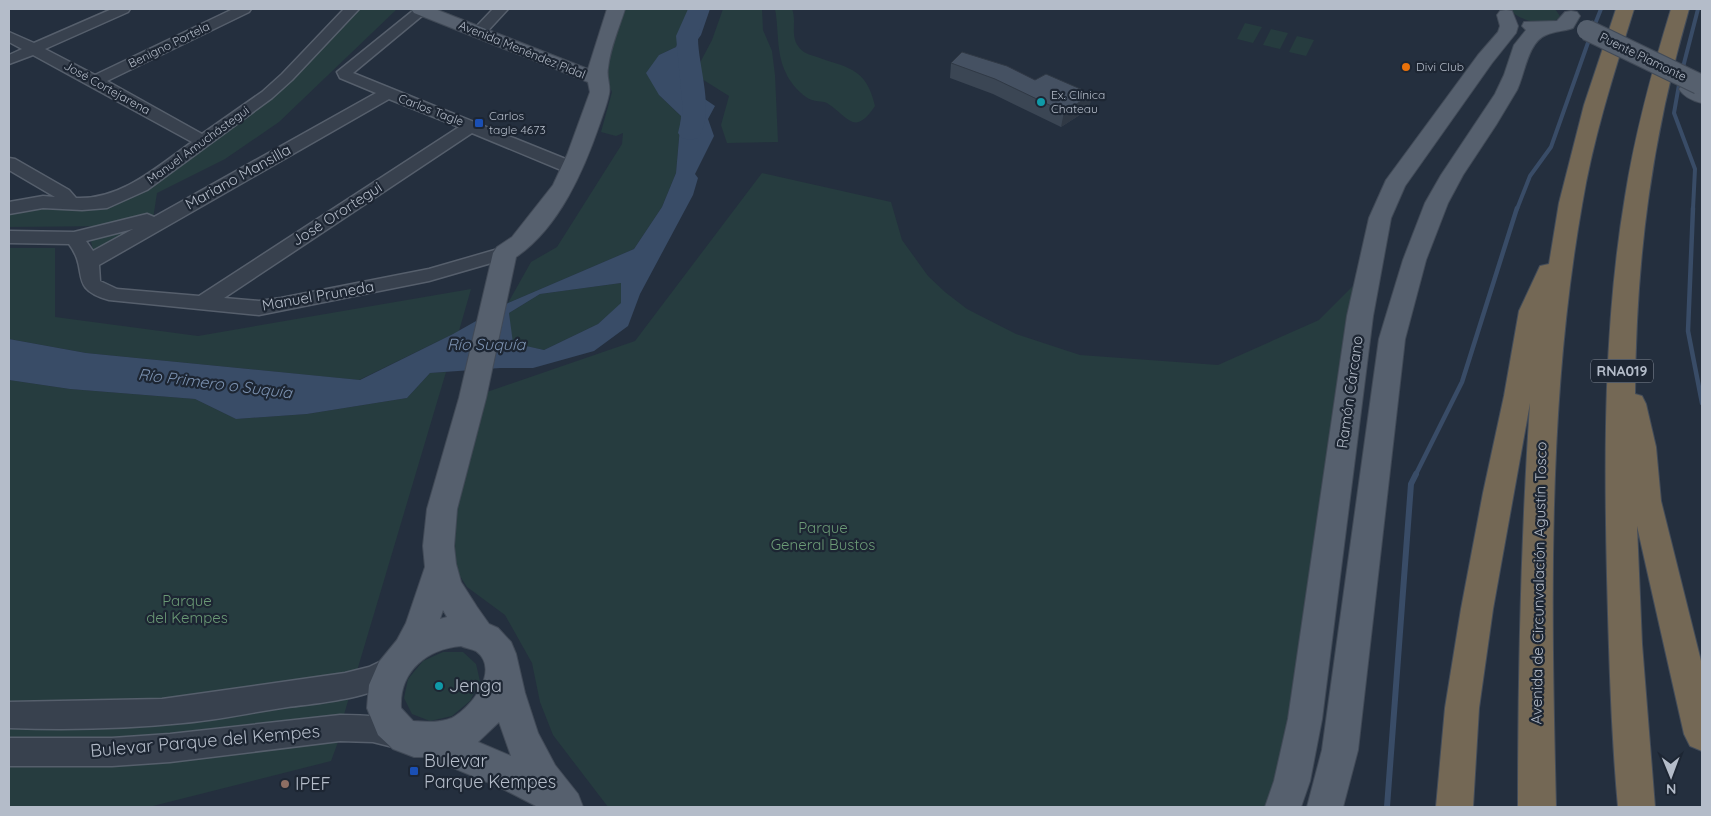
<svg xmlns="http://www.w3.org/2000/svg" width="1711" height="816" viewBox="0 0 1711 816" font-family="Quicksand,sans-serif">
  <rect width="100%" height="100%" fill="#242f3e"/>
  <!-- green -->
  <path fill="#263c3f" d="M 357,9 L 397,9 L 279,122 L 225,159 L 157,193 L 153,219 L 114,226 L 9,227 L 9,212 L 42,208 L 142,188 L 257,110 L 306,65 Z
    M 624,9 L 696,9 L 682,30 L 676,47 L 659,55 L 659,95 L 681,116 L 676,173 L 662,207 L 634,249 L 508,303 L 531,262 L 557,247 L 622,144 L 623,133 L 616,136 L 601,132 L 612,92 L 604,75 L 606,58 Z
    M 723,9 L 762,9 L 763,30 L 772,51 L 775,75 L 778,142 L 727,143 L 721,125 L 729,96 L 694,74 L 712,40 Z
    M 775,9 L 792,9 C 797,21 790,35 798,46 C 802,52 807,54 814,56 C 846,68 866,66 875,106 C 854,137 849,117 827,103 C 824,101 817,102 812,100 C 803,97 790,83 786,73 C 776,54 779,29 775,9 Z
    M 1509,9 L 1555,9 L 1560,16 C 1551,30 1517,20 1509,9 Z
    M 1245,23 L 1262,27 L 1253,43 L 1237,39 Z
    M 1271,29 L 1288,33 L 1280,49 L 1263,45 Z
    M 1297,36 L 1314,40 L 1306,56 L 1289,52 Z
    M 762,173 L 891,202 L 902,240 L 928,276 L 945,292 L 967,309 L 1016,334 L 1080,355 L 1218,365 L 1319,320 L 1359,280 L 1326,523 L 1275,792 L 1268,807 L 608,807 L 553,735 L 540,702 L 532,663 L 505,615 L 467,587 L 453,565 L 451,526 L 484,393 L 635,341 Z
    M 160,219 L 94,256 L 90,236 Z
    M 9,248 L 55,248 L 55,317 L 198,336 L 471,289 L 459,331 L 453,334 L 359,380 L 86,353 L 9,339 Z
    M 621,283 L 622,303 L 598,324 L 544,350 L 512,343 L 509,313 L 540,294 Z
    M 446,372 L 340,728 L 338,742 L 331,761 L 149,807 L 9,807 L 9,380 L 70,389 L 195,399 L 236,419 L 307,414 L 407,398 L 430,373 Z
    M 443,652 L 463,652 L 476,664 L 480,681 L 470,701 L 452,716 L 430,721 L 412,714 L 404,698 L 408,679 L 423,661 Z"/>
  <!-- water -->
  <path fill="#394c67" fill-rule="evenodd" d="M 696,9 L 710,9 L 701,35 L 689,52 L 681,83 L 715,106 L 708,119 L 714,136 L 695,174 L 698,178 L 693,195 L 640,294 L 628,326 L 594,351 L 533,368 L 500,368 L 430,373 L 407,398 L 307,414 L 236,419 L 195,399 L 70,389 L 9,380 L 9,339 L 86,353 L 360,380 L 453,334 L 508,303 L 634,249 L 662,207 L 676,173 L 681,116 L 659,95 L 646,73 L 659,55 L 676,47 L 682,30 ZM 621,283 L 621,303 L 598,324 L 544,350 L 513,343 L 509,313 L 540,294 Z"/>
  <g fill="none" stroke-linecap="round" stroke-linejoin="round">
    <!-- stream-far2 -->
    <path stroke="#394c67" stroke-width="4" d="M 1593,29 L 1601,9
      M 1682,71 L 1698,9
      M 1680,79 L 1674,113 L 1695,169 L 1693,209
      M 1517,209 L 1530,176 L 1551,147 L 1590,37"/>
    <!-- stream-far1 -->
    <path stroke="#394c67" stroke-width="4.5" d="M 1693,208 L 1688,331 L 1702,403
      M 1415,476 L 1462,382 L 1517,208"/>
    <!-- stream -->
    <path stroke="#394c67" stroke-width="6" d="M 1387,807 L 1411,484 L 1416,474"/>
    <!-- river -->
    <path fill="#394c67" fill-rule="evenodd" d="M 688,9 L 708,9 C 705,18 698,29 698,38 C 698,67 716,113 698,138 L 690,140 L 682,138 L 678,133 L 683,111 L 676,36 Z"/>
    <defs>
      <path id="minor" d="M 112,9 L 130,9 L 128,12 L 45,49 L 95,75 L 233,9 L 251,9 L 249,12 L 107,81 L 202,134 L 262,92 L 282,74 L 344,9 L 359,9 L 292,80 L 272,98 L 147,190 L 107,208 L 82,210 L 43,208 L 9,214 L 9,202 L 43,196 L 55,197 L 9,170 L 9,158 L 15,159 L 69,190 L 76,198 C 121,200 157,167 192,142 L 33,55 L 9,64 L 9,55 L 22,49 L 9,42 L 9,32 L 34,43 Z
        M 415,9 L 429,10 L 353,73 L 578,164 L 580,168 L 578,172 L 572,173 L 566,172 L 472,133 L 224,298 L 259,301 L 281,298 L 429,269 L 505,247 L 512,249 L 514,253 L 512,257 L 429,281 L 259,315 L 109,300 C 67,288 90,272 69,244 L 9,243 L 9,231 L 74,232 L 147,214 L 154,217 L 376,93 L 340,78 L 337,72 ZM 389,99 L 459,127 L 199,296 L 117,289 L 100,281 L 99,265 ZM 133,229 L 93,251 L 86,241 Z
        M 493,9 L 508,9 L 484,35 L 474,35 L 472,32 L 474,29 Z
        M 396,654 L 405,657 L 409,666 C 396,697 318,703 288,707 C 253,712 218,720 183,723 C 125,729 66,730 9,728 L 9,702 L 162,699 L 345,673 L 369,667 Z
        M 340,715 C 364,715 388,716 411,725 L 415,735 L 411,745 L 401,749 L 373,742 L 340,741 L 170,762 L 112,766 L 9,766 L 9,738 L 112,738 L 170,734 Z"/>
      <path id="major" d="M 411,9 L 435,9 L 588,69 L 607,9 L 625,9 C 619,28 610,48 608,68 C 606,76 611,86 609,94 C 607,104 603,114 600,123 C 584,170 559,228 516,257 L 486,398 L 457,509 L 454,546 L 456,564 L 461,582 L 477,607 L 489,624 L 498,628 L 511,642 L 516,654 L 525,693 L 538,733 L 555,765 L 578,794 L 583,807 L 538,807 L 499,787 L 427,757 L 414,757 L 393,749 L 378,735 L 367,708 L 369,685 L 379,662 L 397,640 L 406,623 L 425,567 L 423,546 L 427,509 L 459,398 L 493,253 L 497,247 L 512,237 L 553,185 L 567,155 L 590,92 L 588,82 L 414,13 ZM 443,610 L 447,617 L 440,619 ZM 461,646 C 465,648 472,649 476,651 C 501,670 471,708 452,718 C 440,723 426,722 413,721 L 401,708 C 399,671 427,649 461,646 ZM 499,722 L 511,756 L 478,742 Z
        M 1506,10 L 1512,11 L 1518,26 L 1516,33 L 1492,63 L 1405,186 L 1391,218 L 1373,316 L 1322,719 L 1310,781 L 1301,807 L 1265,807 L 1274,781 L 1288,719 L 1347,316 L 1369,218 L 1386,180 L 1478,55 L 1498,32 L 1500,26 L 1497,15 L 1500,11 Z
        M 1571,11 L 1577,12 L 1580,16 L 1573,28 C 1565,31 1555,31 1546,35 C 1528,42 1525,73 1517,90 L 1496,125 L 1463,175 L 1448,203 L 1426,260 L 1405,339 L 1358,750 L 1343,807 L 1307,807 L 1322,750 L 1379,339 L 1385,319 L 1403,260 L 1425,203 L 1441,175 L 1495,94 L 1504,75 L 1514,45 L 1526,30 L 1522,26 L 1524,22 L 1557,21 L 1565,12 Z
        M 1689,83 L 1702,89 L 1702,103 C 1693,101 1684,97 1679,89 L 1682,85 Z"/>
      <path id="highway" d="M 1616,9 L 1634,9 C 1614,73 1593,138 1582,205 C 1547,404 1551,606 1556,807 L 1518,807 C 1518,672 1521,538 1530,403 L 1493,609 L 1479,708 L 1473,807 L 1436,807 L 1445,708 L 1461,609 L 1483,493 L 1504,396 L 1519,311 L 1540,266 L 1549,264 L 1559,203 L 1584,105 Z
        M 1671,9 L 1689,9 C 1651,140 1636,259 1635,394 L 1642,396 L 1646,404 L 1656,447 L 1661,501 L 1702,665 L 1702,751 L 1690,746 L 1684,734 L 1637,526 L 1642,644 L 1655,807 L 1618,807 C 1611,731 1609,654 1607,577 C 1604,451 1604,322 1625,197 C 1635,133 1652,71 1671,9 Z"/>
    </defs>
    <!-- minor casing -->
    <use href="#minor" stroke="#565f6c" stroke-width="3"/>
    <!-- major casing -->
    <use href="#major" stroke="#414a57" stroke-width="2"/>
    <!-- highway casing -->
    <use href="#highway" stroke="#434c59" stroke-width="2"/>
    <!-- minor -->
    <use href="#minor" fill="#38414e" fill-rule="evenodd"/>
    <!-- major -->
    <use href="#major" fill="#56606e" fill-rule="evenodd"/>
    <!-- highway -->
    <use href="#highway" fill="#746855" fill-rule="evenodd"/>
    <defs>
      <path id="major-bridge" d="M 1587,30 L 1699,84"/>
    </defs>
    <!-- major-bridge casing -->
    <use href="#major-bridge" stroke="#414a57" stroke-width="22" stroke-linecap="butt"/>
    <!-- major-bridge -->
    <use href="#major-bridge" stroke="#56606e" stroke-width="20"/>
  </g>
  <!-- wall -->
  <path fill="#3b4654" d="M 951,63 L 1035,80 L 1092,94 L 1089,109 L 1061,127 L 993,94 L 950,78 Z"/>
  <!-- shaded-wall -->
  <path fill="#303945" d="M 1092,94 L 1089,109 L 1061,127 L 1064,112 Z"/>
  <!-- building -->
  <path fill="#455162" stroke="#303945" d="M 962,52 L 1007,66 L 1035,80 L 1046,74 L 1092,94 L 1064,112 L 995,79 L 951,63 Z"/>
  <!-- markers -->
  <circle fill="#e8710a" stroke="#1d2633" stroke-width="2" cx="1406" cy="67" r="5"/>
  <g fill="#0f9aa8" stroke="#1d2633" stroke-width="2">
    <circle cx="1041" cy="102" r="5"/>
    <circle cx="439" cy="686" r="5"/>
  </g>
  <g fill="#1a4fb4" stroke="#1d2633" stroke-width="2">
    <rect x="474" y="118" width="10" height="10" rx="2.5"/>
    <rect x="409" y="766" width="10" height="10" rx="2.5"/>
  </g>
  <circle fill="#8d6e63" stroke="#1d2633" stroke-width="2" cx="285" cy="784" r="5"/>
  <g text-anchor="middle" stroke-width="4.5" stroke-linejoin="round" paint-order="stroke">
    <!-- far-street labels -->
    <g font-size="12" fill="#b4bcc9" stroke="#1d2633">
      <text transform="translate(169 45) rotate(-26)" y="4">Benigno Portela</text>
      <text transform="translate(522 50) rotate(22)" y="4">Avenida Menéndez Pidal</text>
      <text transform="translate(1643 57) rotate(26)" y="4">Puente Piamonte</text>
      <text transform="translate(107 88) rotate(29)" y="4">José Cortejarena</text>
      <text transform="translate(431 110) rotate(21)" y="4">Carlos Tagle</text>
      <text transform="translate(198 145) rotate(-36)" y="4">Manuel Amuchástegui</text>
    </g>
    <!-- far-poi labels -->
    <g font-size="12" fill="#b4bcc9" stroke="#1d2633" text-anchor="start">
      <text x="1416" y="71">Divi Club</text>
      <text x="1051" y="99">Ex. Clínica<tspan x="1051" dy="14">Chateau</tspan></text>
      <text x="489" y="120">Carlos<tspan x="489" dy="14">tagle 4673</tspan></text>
    </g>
    <!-- shield labels -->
    <rect fill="#1d2633" stroke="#878f9c" stroke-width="1" x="1591" y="359.5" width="62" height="23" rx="4"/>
    <g font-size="14" font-weight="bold" fill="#b4bcc9">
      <text x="1622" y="376">RNA019</text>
    </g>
    <!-- street labels -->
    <g font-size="15" fill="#b4bcc9" stroke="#1d2633">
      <text transform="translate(238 177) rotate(-29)" y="5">Mariano Mansilla</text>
      <text transform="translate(337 214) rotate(-33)" y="5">José Orortegui</text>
      <text transform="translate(318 296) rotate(-10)" y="5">Manuel Pruneda</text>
      <text transform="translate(1350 392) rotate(-82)" y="5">Ramón Cárcano</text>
      <text transform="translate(1539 583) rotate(-89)" y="5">Avenida de Circunvalación Agustín Tosco</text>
    </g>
    <!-- park labels -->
    <g font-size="15" fill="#6b9a76" stroke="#1d2633">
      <text x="823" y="533">Parque<tspan x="823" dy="17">General Bustos</tspan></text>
      <text x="187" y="606">Parque<tspan x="187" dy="17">del Kempes</tspan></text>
    </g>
    <!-- water labels -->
    <g font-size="16" font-style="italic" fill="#7c92b1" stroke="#1d2633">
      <text x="486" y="350">Río Suquía</text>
      <text transform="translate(215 383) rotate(7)" y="6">Río Primero o Suquía</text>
    </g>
    <!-- near-poi labels -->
    <g font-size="18" fill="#b4bcc9" stroke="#1d2633" text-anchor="start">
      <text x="449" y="692">Jenga</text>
      <text x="424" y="767">Bulevar<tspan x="424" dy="21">Parque Kempes</tspan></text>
      <text x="295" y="790">IPEF</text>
    </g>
    <!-- near-street labels -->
    <g font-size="18" fill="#b4bcc9" stroke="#1d2633">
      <text transform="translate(205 741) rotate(-5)" y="6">Bulevar Parque del Kempes</text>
    </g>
  </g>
  <!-- border -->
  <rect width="1711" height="816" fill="none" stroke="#b4bcc9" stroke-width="20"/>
  <!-- north arrow -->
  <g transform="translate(1671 776) rotate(179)" stroke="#1d2633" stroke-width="4" paint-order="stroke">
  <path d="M0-4L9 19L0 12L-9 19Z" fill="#b4bcc9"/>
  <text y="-8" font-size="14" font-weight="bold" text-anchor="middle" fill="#b4bcc9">N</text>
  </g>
</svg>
